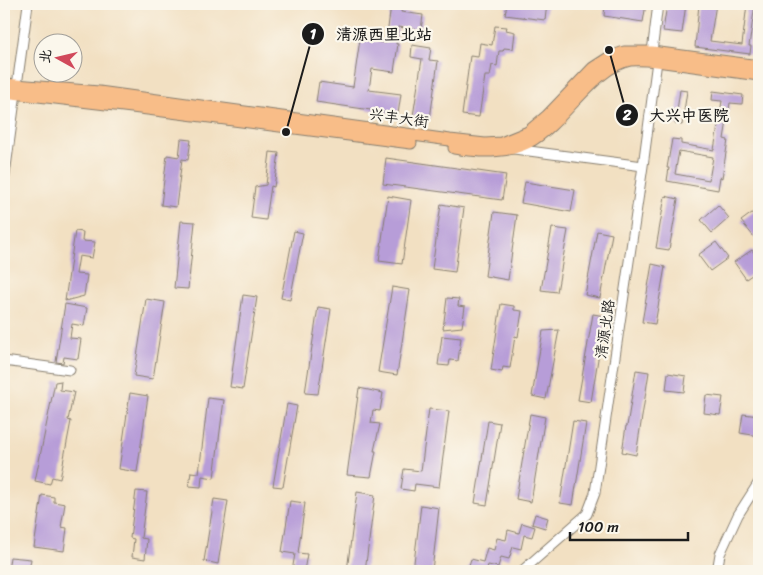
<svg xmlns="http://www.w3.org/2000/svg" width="763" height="575" viewBox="0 0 763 575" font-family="Sriracha,'LXGW WenKai TC',sans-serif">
  <rect width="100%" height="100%" fill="#fbf7ec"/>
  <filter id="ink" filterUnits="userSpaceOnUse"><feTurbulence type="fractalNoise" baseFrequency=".02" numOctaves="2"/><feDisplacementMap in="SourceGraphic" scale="10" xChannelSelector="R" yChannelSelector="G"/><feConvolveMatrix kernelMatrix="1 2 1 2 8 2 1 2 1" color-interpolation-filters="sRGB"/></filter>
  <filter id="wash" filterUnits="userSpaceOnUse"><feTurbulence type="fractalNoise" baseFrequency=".0096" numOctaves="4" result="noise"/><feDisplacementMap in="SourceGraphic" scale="20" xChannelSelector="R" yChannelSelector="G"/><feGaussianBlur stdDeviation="1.12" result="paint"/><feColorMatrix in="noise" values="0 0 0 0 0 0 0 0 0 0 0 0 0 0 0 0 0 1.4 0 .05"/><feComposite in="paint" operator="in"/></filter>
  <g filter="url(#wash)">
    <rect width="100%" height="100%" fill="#f2e0c2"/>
    <g id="blocks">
      <!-- building -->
      <path fill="#b79dd8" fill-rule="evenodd" d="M 507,4 L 547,4 L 545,20 L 505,15 Z
        M 605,4 L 646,4 L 643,22 L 604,16 Z
        M 667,4 L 686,4 L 682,33 L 663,31 Z
        M 699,4 L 716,4 L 710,41 L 742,45 L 747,4 L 755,4 L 749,46 L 751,46 L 750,54 L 695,47 Z
        M 391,5 L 402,6 L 401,12 L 423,15 L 421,30 L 398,27 L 396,44 L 398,44 L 394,72 L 372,69 L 369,90 L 401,94 L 398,114 L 316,102 L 319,82 L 353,87 L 360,39 L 386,43 Z
        M 495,26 L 507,27 L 506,30 L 515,32 L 513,49 L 504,48 L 503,51 L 499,51 L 497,66 L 492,65 L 490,76 L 485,76 L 479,117 L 462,115 L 470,56 L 478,57 L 480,43 L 492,45 Z
        M 412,45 L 431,48 L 429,60 L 438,61 L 430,119 L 413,116 L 422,59 L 411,57 Z
        M 680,90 L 687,91 L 682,125 L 675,124 Z
        M 713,91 L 743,95 L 742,104 L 730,103 L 724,139 L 728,140 L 722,178 L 720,177 L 718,190 L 667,181 L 669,168 L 667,168 L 672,139 L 681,140 L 681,144 L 714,150 L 722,101 L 712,100 ZM 679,151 L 713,157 L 709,180 L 675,174 Z
        M 181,139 L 191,140 L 188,160 L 182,159 L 176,207 L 161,205 L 167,155 L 179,157 Z
        M 270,152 L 279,153 L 274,187 L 271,186 L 266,220 L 251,218 L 255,187 L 266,185 Z
        M 386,158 L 506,175 L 502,200 L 383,184 Z
        M 525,182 L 575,190 L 571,212 L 521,203 Z
        M 388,196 L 411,200 L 402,264 L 379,261 Z
        M 665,196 L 678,199 L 669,250 L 656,248 Z
        M 441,204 L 464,208 L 455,272 L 432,269 Z
        M 718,205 L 729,218 L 712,233 L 701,220 Z
        M 756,210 L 759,214 L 759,233 L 754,237 L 741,221 Z
        M 494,212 L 517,215 L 508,280 L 485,276 Z
        M 181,221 L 195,222 L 188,289 L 174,288 Z
        M 552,228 L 568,230 L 557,292 L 541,290 Z
        M 75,231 L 83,232 L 82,241 L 95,242 L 92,258 L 79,256 L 76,274 L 87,275 L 84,296 L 65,301 Z
        M 294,231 L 303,233 L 290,300 L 281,298 Z
        M 597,231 L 612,234 L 600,298 L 585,295 Z
        M 716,242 L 728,258 L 710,271 L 698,255 Z
        M 752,250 L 759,260 L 759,270 L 746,279 L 734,262 Z
        M 652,264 L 665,267 L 655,324 L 642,322 Z
        M 392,287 L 410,290 L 397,375 L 378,372 Z
        M 243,295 L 257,297 L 243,389 L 230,387 Z
        M 447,298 L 459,299 L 458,306 L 465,307 L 462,327 L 443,329 Z
        M 146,299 L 165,302 L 153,379 L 134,376 Z
        M 65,304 L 87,308 L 84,326 L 72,324 L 70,338 L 81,339 L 78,359 L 64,357 L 63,363 L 56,362 Z
        M 501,304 L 514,306 L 514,310 L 522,311 L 518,337 L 515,336 L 510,368 L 503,367 L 502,372 L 491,370 Z
        M 318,307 L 331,309 L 318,394 L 305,393 Z
        M 593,314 L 605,316 L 591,402 L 578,400 Z
        M 559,330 L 546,399 L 532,396 L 543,331 Z
        M 442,336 L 461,338 L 458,361 L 450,360 L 449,366 L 438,365 Z
        M 636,370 L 649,372 L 636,455 L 622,452 L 626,426 L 627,426 Z
        M 668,373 L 686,376 L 684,392 L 666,390 Z
        M 61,381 L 60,390 L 74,392 L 68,420 L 71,421 L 60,479 L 52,477 L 50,484 L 35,481 L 55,382 Z
        M 359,388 L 383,393 L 380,411 L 373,410 L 371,423 L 380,424 L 374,451 L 376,451 L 371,477 L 347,475 Z
        M 130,393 L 148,396 L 137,472 L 119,469 Z
        M 706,395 L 723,397 L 720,415 L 704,413 Z
        M 208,398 L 224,400 L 214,478 L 202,476 L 201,487 L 189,486 L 191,472 L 199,473 Z
        M 287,404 L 297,406 L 283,487 L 273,486 Z
        M 429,409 L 449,411 L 439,487 L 415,484 L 414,491 L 401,489 L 404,469 L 421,471 Z
        M 530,414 L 545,417 L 531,502 L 516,499 Z
        M 743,414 L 759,416 L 759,436 L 740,433 Z
        M 488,421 L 500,423 L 487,505 L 475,503 Z
        M 573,421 L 586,423 L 573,505 L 560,503 Z
        M 136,491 L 147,492 L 141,538 L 147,539 L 145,559 L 132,557 L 134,539 L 130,538 Z
        M 357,492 L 375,495 L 365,571 L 347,571 Z
        M 42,495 L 54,497 L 54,502 L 65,504 L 61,527 L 67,528 L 64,551 L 34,547 Z
        M 214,499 L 228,501 L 218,564 L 204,561 Z
        M 290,501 L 305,503 L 298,553 L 307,554 L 304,571 L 292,571 L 295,554 L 282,552 Z
        M 421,505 L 439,508 L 432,571 L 413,571 Z
        M 535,514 L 548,518 L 545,528 L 532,524 Z
        M 522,523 L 535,527 L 532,537 L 524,535 L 521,549 L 513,547 L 509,559 L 501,557 L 498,567 L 488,565 L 486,571 L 467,571 L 471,559 L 483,562 L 487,548 L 494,550 L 497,538 L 506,540 L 508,530 L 519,533 Z
        M 10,557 L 31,559 L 29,571 L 8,571 Z"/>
    </g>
  </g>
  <g filter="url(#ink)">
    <use href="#blocks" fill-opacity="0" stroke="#877e6f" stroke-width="1"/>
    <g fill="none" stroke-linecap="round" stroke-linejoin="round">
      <defs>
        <path id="minor" d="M 514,149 L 643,166
          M 4,182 L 28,4
          M 4,361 L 70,370
          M 522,571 L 587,514 L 595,493 L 643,166 L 657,61 L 652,52 L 658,4
          M 717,571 L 720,554 L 738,515 L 759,482"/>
        <path id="major" d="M 4,84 L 99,92 L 450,140 L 485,144 L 501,143 L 528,132 L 547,116 L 593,68 L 610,57 L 624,52 L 652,52 L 759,66
          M 4,92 L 132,107 L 411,143
          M 454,148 C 480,152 505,154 529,142 C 563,124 594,66 630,60 C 639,59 648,60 657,61 L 759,75"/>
      </defs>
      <!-- minor casing -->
      <use href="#minor" stroke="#877e6f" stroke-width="11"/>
      <!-- major casing -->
      <use href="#major" stroke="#877e6f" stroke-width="13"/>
      <!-- minor -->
      <use href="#minor" stroke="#fff" stroke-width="9"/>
      <!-- major -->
      <use href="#major" stroke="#f8bd88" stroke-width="11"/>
    </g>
  </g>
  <g text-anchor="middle" stroke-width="4.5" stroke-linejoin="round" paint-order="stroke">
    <!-- street labels -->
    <g font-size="15" fill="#1c1c1c" stroke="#fbf7ec">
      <text transform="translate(399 118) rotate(8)" y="5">兴丰大街</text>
      <text transform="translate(605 329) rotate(-82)" y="5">清源北路</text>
    </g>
  </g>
  <!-- callouts -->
  <path fill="none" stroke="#1c1c1c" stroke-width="2" d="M286 132L313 34M609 50L627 115"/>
  <g fill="#1c1c1c" stroke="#fbf7ec" stroke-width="2">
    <circle cx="286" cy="132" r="5"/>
    <circle cx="609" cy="50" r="5"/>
    <circle cx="313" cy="34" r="12"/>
    <circle cx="627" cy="115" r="12"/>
  </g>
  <g font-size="15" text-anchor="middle" font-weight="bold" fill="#fff">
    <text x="313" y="39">1</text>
    <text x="627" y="120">2</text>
  </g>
  <g font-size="16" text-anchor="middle" font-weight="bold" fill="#1c1c1c" stroke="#fbf7ec" stroke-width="4.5" stroke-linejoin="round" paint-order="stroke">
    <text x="384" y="40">清源西里北站</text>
    <text x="689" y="121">大兴中医院</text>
  </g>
  <!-- margin -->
  <rect width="763" height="575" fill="none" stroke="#fbf7ec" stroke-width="20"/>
  <!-- north arrow -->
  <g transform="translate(58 58) rotate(278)"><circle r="24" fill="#fbf7ec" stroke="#a29f99"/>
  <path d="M0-4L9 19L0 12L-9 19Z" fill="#d1495b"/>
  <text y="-8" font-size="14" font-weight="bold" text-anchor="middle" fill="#1c1c1c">北</text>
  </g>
  <!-- scale -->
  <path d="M570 532v8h118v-8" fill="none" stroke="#1c1c1c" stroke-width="2.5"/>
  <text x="578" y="532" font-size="15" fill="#1c1c1c" stroke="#fbf7ec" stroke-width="4" paint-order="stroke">100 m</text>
</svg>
